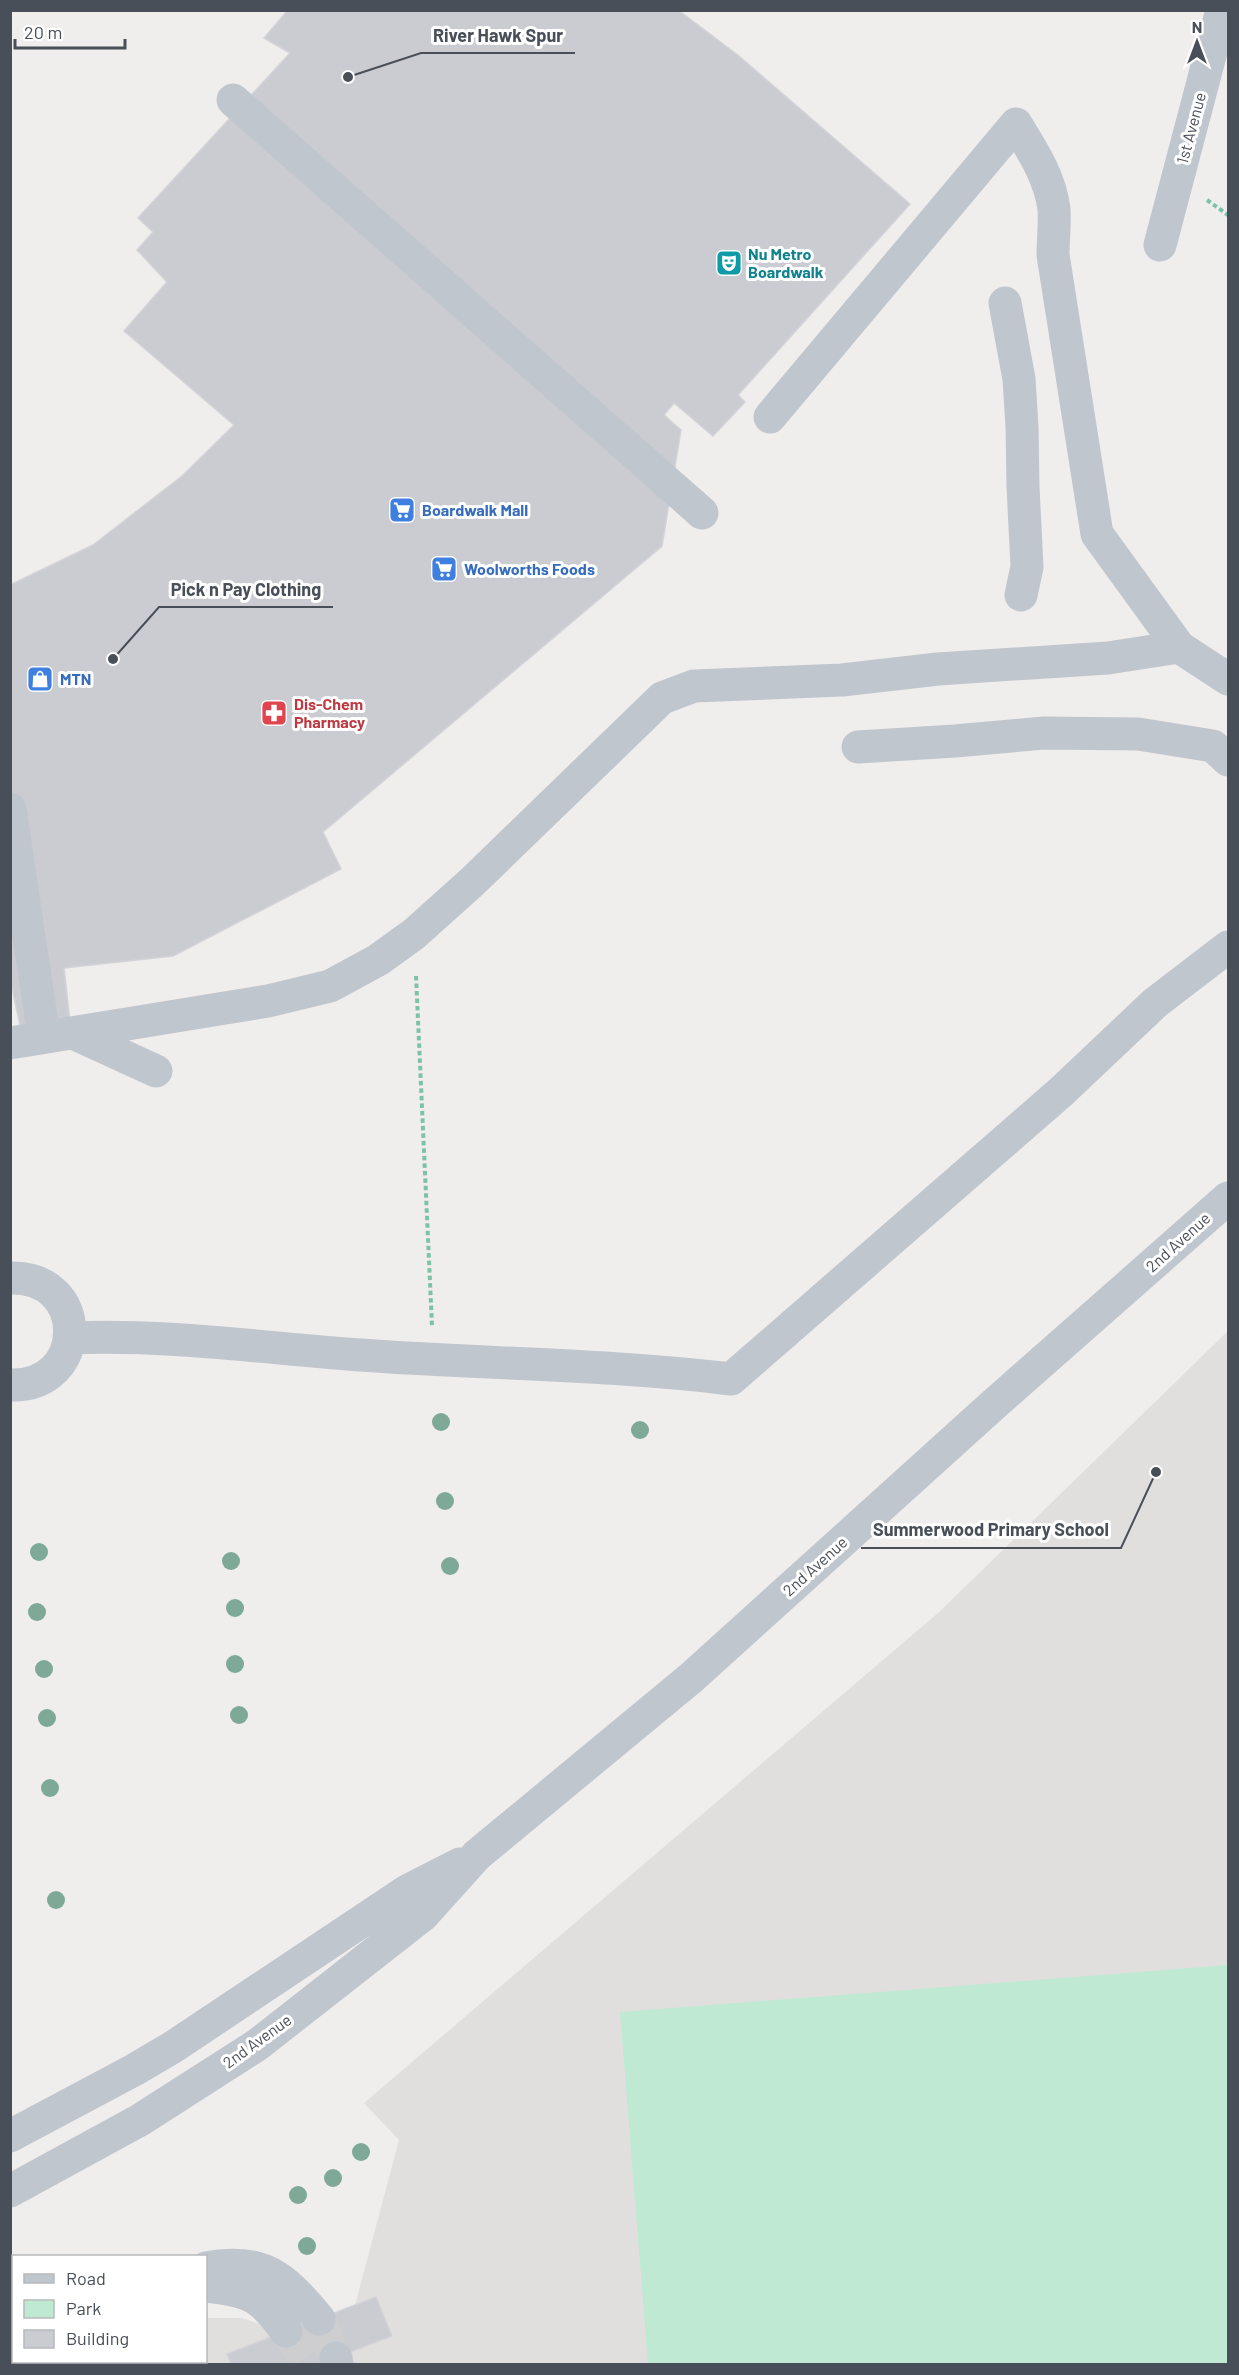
<svg xmlns="http://www.w3.org/2000/svg" width="1239" height="2375" viewBox="0 0 1239 2375" font-family="Barlow,sans-serif">
  <rect width="100%" height="100%" fill="#f0eded"/>
  <!-- education -->
  <path fill="#e1dfde" d="M 1228,1331 L 1228,2364 L 91,2364 L 99,2362 L 206,2362 L 206,2318 L 241,2318 L 264,2325 L 277,2335 L 355,2305 L 399,2140 L 364,2103 L 938,1613 Z"/>
  <!-- green -->
  <path fill="#c0e9d3" d="M 1228,1965 L 1228,2364 L 648,2364 L 620,2012 Z"/>
  <!-- building -->
  <path fill="#cbccd1" stroke="#d2d3d8" stroke-width="1.5" d="M 288,10 L 678,10 L 739,56 L 910,204 L 738,395 L 745,402 L 713,436 L 674,403 L 664,415 L 681,430 L 662,546 L 323,832 L 341,869 L 173,956 L 64,968 L 71,1031 L 23,1039 L 10,979 L 10,585 L 93,545 L 182,476 L 234,425 L 124,331 L 167,282 L 137,250 L 153,232 L 138,218 L 290,53 L 264,38 Z
    M 288,10 L 678,10 L 739,56 L 910,204 L 738,395 L 745,402 L 713,436 L 674,403 L 664,415 L 681,430 L 662,546 L 323,832 L 341,869 L 173,956 L 64,968 L 71,1031 L 23,1039 L 10,979 L 10,585 L 93,545 L 182,476 L 234,425 L 124,331 L 167,282 L 137,250 L 153,232 L 138,218 L 290,53 L 264,38 Z
    M 376,2297 L 392,2336 L 318,2364 L 231,2364 L 227,2354 Z"/>
  <g fill="none" stroke-linecap="round" stroke-linejoin="round">
    <!-- minor-tunnel -->
    <path stroke="#cecdcf" stroke-width="33" stroke-dasharray="33 16" stroke-linecap="butt" d="M 319,2319 L 336,2358
      M 286,2331 L 309,2364"/>
    <!-- path -->
    <path stroke="#7cc3a5" stroke-width="4" stroke-dasharray="4.5 3" stroke-linecap="butt" d="M 1207,200 L 1228,215
      M 416,976 L 432,1326"/>
    <!-- minor -->
    <path stroke="#c0c6ce" stroke-width="33" d="M 233,100 L 702,513
      M 1160,245 L 1222,10
      M 1005,303 L 1019,379 L 1022,427 L 1023,487 L 1027,567 L 1021,595
      M 770,417 L 1016,124 C 1032,150 1050,177 1054,209 C 1055,224 1053,240 1053,255 L 1097,534 L 1179,647 L 1228,679
      M 858,747 L 955,741 L 1044,733 L 1138,734 L 1213,746 L 1228,760
      M 10,809 L 41,1017
      M 73,1033 L 156,1071
      M 10,1043 L 268,1001 L 330,986 L 378,960 L 414,934 L 472,882 L 662,698 L 694,686 L 842,680 L 938,669 L 1108,658 L 1179,647
      M 10,1278 C 90,1275 89,1388 10,1385
      M 70,1338 C 167,1334 264,1348 360,1355 C 483,1364 608,1364 731,1379 L 1062,1091 L 1155,1003 L 1228,947
      M 10,2136 L 134,2070 L 173,2047 L 407,1891 L 460,1864
      M 10,2191 L 140,2120 L 257,2045 L 423,1915 L 477,1855 L 691,1678 L 992,1406 L 1228,1198
      M 206,2268 C 263,2257 284,2277 319,2319
      M 206,2286 C 250,2292 260,2294 286,2331
      M 10,2347 L 14,2345
      M 336,2358 L 337,2364"/>
  </g>
  <!-- trees -->
  <g fill="#7ea996">
    <circle cx="441" cy="1422" r="9"/>
    <circle cx="640" cy="1430" r="9"/>
    <circle cx="445" cy="1501" r="9"/>
    <circle cx="39" cy="1552" r="9"/>
    <circle cx="231" cy="1561" r="9"/>
    <circle cx="450" cy="1566" r="9"/>
    <circle cx="235" cy="1608" r="9"/>
    <circle cx="37" cy="1612" r="9"/>
    <circle cx="235" cy="1664" r="9"/>
    <circle cx="44" cy="1669" r="9"/>
    <circle cx="239" cy="1715" r="9"/>
    <circle cx="47" cy="1718" r="9"/>
    <circle cx="50" cy="1788" r="9"/>
    <circle cx="56" cy="1900" r="9"/>
    <circle cx="361" cy="2152" r="9"/>
    <circle cx="333" cy="2178" r="9"/>
    <circle cx="298" cy="2195" r="9"/>
    <circle cx="307" cy="2246" r="9"/>
  </g>
  <!-- icons -->
  <defs>
    <symbol id="theatre-square" viewBox="-11 -11 22 22"><rect x="-9" y="-9" width="18" height="18" rx="4" fill="#0f9aa8" stroke="#fff"/><path d="M-5-5.5Q0-4 5-5.5V0Q5 5 0 6Q-5 5-5 0ZM-3.3-2.5H-1v1.5H-3.3ZM1-2.5H3.3v1.5H1ZM-2.8 1Q0 5.5 2.8 1Z" fill="#fff"/></symbol>
    <symbol id="supermarket-square" viewBox="-11 -11 22 22"><rect x="-9" y="-9" width="18" height="18" rx="4" fill="#3f7fe0" stroke="#fff"/><path d="M-6-5.5h2.5l.6 2H6L4.5 2H-2.5L-4.4-4H-6ZM-1.5 3.2a1.3 1.3 0 1 0 .1 0ZM3 3.2a1.3 1.3 0 1 0 .1 0Z" fill="#fff"/></symbol>
    <symbol id="shop-square" viewBox="-11 -11 22 22"><rect x="-9" y="-9" width="18" height="18" rx="4" fill="#3f7fe0" stroke="#fff"/><path d="M-5-2.5h2.3a2.7 3.5 0 0 1 5.4 0H5L5.5 6h-11ZM-1.5-2.5h3a1.5 2.3 0 0 0-3 0Z" fill="#fff"/></symbol>
    <symbol id="pharmacy-square" viewBox="-11 -11 22 22"><rect x="-9" y="-9" width="18" height="18" rx="4" fill="#e0444e" stroke="#fff"/><path d="M-2-6h4v4h4v4h-4v4h-4v-4h-4v-4h4Z" fill="#fff"/></symbol>
  </defs>
  <g fill-rule="evenodd">
    <use href="#theatre-square" x="714" y="248" width="30" height="30"/>
    <use href="#supermarket-square" x="387" y="495" width="30" height="30"/>
    <use href="#supermarket-square" x="429" y="554" width="30" height="30"/>
    <use href="#shop-square" x="25" y="664" width="30" height="30"/>
    <use href="#pharmacy-square" x="259" y="698" width="30" height="30"/>
  </g>
  <g text-anchor="middle" stroke-width="6" stroke-linejoin="round" paint-order="stroke">
    <!-- street labels -->
    <g font-size="16" fill="#484f58" stroke="#fff">
      <text transform="translate(1191 128) rotate(-75)" y="6">1st Avenue</text>
      <text transform="translate(1178 1242) rotate(-42)" y="6">2nd Avenue</text>
      <text transform="translate(815 1566) rotate(-42)" y="6">2nd Avenue</text>
      <text transform="translate(257 2041) rotate(-36)" y="6">2nd Avenue</text>
    </g>
    <!-- culture labels -->
    <g font-size="16" font-weight="bold" fill="#0d838f" stroke="#fff" text-anchor="start">
      <text x="748" y="260">Nu Metro<tspan x="748" dy="18">Boardwalk</tspan></text>
    </g>
    <!-- shop labels -->
    <g font-size="16" font-weight="bold" fill="#366cbe" stroke="#fff" text-anchor="start">
      <text x="422" y="516">Boardwalk Mall</text>
      <text x="464" y="575">Woolworths Foods</text>
      <text x="60" y="685">MTN</text>
    </g>
    <!-- health labels -->
    <g font-size="16" font-weight="bold" fill="#be3a42" stroke="#fff" text-anchor="start">
      <text x="294" y="710">Dis-Chem<tspan x="294" dy="18">Pharmacy</tspan></text>
    </g>
  </g>
  <!-- callouts -->
  <path fill="none" stroke="#484f58" stroke-width="2" d="M348 77L421 53H575M113 659L159 607H333M1156 1472L1121 1548H861"/>
  <g fill="#484f58" stroke="#fff" stroke-width="2">
    <circle cx="348" cy="77" r="6"/>
    <circle cx="113" cy="659" r="6"/>
    <circle cx="1156" cy="1472" r="6"/>
  </g>
  <g font-size="18" text-anchor="middle" font-weight="bold" fill="#484f58" stroke="#fff" stroke-width="6" stroke-linejoin="round" paint-order="stroke">
    <text x="498" y="42">River Hawk Spur</text>
    <text x="246" y="596">Pick n Pay Clothing</text>
    <text x="991" y="1536">Summerwood Primary School</text>
  </g>
  <!-- border -->
  <rect width="1239" height="2375" fill="none" stroke="#484f58" stroke-width="24"/>
  <!-- legend -->
  <rect x="12" y="2255" width="195" height="108" fill="#ffffff" stroke="#b6b9bc" stroke-width="1.5"/>
  <rect x="24" y="2274" width="30" height="9" fill="#c0c6ce" stroke="#b6b9bc" stroke-width="1.5"/>
  <text x="66" y="2285" font-size="18" fill="#484f58">Road</text>
  <rect x="24" y="2300" width="30" height="18" fill="#c0e9d3" stroke="#b6b9bc" stroke-width="1.5"/>
  <text x="66" y="2315" font-size="18" fill="#484f58">Park</text>
  <rect x="24" y="2330" width="30" height="18" fill="#cbccd1" stroke="#b6b9bc" stroke-width="1.5"/>
  <text x="66" y="2345" font-size="18" fill="#484f58">Building</text>
  <!-- north arrow -->
  <g transform="translate(1197 42)" stroke="#ffffff" stroke-width="4.5" paint-order="stroke">
  <path d="M0-4.5L10 22L0 15L-10 22Z" fill="#484f58"/>
  <text y="-9" font-size="16" font-weight="bold" text-anchor="middle" fill="#484f58">N</text>
  </g>
  <!-- scale -->
  <path d="M15 39v9h110v-9" fill="none" stroke="#484f58" stroke-width="3"/>
  <text x="24" y="39" font-size="18" fill="#484f58" stroke="#ffffff" stroke-width="4.5" paint-order="stroke">20 m</text>
</svg>
